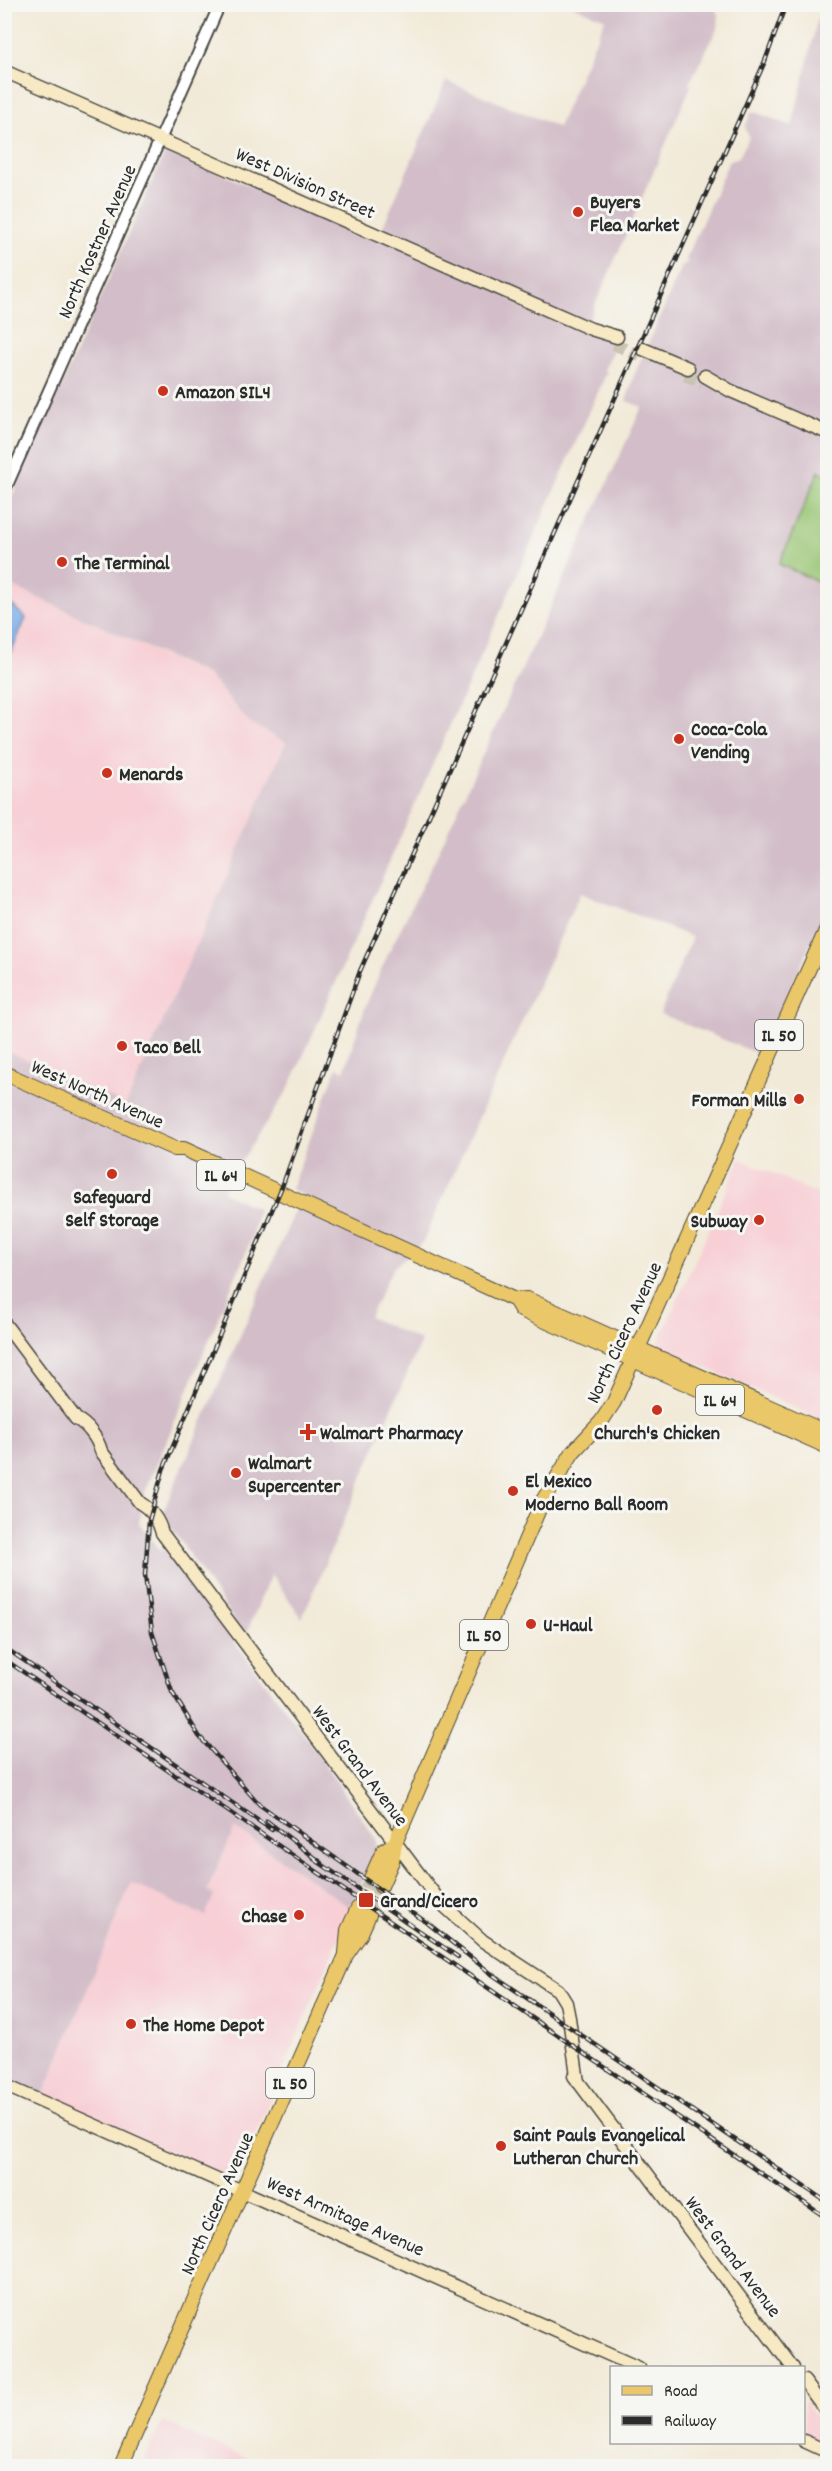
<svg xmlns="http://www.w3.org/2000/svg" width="832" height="2471" viewBox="0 0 832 2471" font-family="Dekko,sans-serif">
  <rect width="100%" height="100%" fill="#f6f6f2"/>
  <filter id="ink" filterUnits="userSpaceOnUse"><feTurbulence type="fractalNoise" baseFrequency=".0167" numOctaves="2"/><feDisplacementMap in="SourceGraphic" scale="12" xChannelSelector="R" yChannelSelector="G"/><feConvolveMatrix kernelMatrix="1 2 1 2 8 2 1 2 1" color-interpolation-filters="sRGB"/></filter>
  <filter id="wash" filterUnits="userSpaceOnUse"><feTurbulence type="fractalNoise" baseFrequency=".008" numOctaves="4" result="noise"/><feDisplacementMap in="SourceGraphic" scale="24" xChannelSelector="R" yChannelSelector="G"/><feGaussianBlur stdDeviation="1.35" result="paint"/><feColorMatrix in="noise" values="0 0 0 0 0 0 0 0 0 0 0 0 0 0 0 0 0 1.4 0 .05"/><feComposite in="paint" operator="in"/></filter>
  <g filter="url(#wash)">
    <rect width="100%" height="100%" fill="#f2ead8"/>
    <!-- built -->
    <path fill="#f7cfd5" d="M 5,583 L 208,676 L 250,724 L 286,742 L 126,1106 L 5,1050 Z
      M 740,1159 L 827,1198 L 827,1422 L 657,1346 Z
      M 235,1828 L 352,1908 L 235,2181 L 43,2096 L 131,1883 L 207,1891 Z
      M 804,2400 L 827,2432 L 827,2438 L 821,2443 L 804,2435 Z
      M 162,2421 L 200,2438 L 264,2466 L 142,2466 Z"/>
    <!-- industrial -->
    <path fill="#d2bdc8" d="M 571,5 L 718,5 L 715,11 L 719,13 L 718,27 L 689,84 L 691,86 L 589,319 L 620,334 L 604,370 L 607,372 L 288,1090 L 238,1166 L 235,1165 L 223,1192 L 258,1209 L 252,1238 L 145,1492 L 139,1523 L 162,1552 L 162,1546 L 301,1730 L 376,1839 L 377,1850 L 350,1907 L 235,1828 L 207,1891 L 214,1895 L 205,1916 L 131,1883 L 43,2096 L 5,2078 L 5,1050 L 126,1105 L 286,742 L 250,724 L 208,675 L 5,583 L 5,512 L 166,150 L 377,240 L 446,81 L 558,127 L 605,19 Z
      M 821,5 L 827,5 L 827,907 L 761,1055 L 660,1014 L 692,937 L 580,893 L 423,1242 L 393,1268 L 369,1317 L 421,1341 L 302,1618 L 271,1574 L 245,1637 L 162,1514 L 302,1195 L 291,1189 L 337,1067 L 344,1071 L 366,1005 L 389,952 L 436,857 L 642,407 L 626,401 L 634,376 L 682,266 L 687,263 L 686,259 L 729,161 L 739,157 L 749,137 L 745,127 L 752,111 L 792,126 Z"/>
    <!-- green -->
    <path fill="#97c472" stroke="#61784e" stroke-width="1.5" d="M 819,471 L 827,475 L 827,586 L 779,564 Z"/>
    <!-- water -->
    <path fill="#7dade8" stroke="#546c8a" stroke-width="1.5" d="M 4,598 L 26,618 L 6,664 L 4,663 Z"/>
  </g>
  <g filter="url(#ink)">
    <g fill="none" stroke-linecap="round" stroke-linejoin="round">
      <!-- secondary-tunnel -->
      <path stroke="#cac4b5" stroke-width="12" stroke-dasharray="12 6" stroke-linecap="butt" d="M 614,344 L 640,356
        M 685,375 L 702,383"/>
      <!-- primary-tunnel -->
      <path stroke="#cac4b5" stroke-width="14" stroke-dasharray="14 7" stroke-linecap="butt" d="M 358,1908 L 371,1878
        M 369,1915 L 381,1886"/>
      <defs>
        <path id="tertiary" d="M 4,492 L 220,4"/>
        <path id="secondary" d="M 4,71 L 591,329 L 617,337
          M 643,349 L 688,368
          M 705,376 L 731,391 L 828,433
          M 4,1323 L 76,1419 C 87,1424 98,1439 101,1451 L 140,1503 C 151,1509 159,1521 162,1533 L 441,1903 L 483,1941 L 558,1990 L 566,2003 L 569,2018 L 578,2082
          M 574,2076 L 793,2368
          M 4,2085 L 639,2368
          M 804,2381 L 828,2413
          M 804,2441 L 828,2452"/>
        <path id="primary" d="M 4,1073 L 175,1149 L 184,1149 L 515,1300 L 527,1299 L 828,1433
          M 515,1300 L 521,1310 L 828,1447
          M 371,1878 L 383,1851 L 395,1843
          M 381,1886 L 392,1861 L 395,1843 L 542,1502 L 573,1452 L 601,1422 L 614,1402 L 828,926
          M 346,1953 L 348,1930 L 358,1908
          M 121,2466 L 346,1955 L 360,1935 L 369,1915"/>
      </defs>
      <!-- tertiary casing -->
      <use href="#tertiary" stroke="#494845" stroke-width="14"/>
      <!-- secondary casing -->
      <use href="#secondary" stroke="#494845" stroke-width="15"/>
      <!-- primary casing -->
      <use href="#primary" stroke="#494845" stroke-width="16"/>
      <!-- tertiary -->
      <use href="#tertiary" stroke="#fff" stroke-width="10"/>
      <!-- secondary -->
      <use href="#secondary" stroke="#f7e9c3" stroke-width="12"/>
      <!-- primary -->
      <use href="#primary" stroke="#eac769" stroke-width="14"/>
      <defs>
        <path id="rail" d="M 786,4 L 765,61 L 360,971 L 283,1184 L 163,1470 L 149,1521 L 145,1575 L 152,1632 L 172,1692 L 199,1736 L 260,1805 L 430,1925 L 493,1975 L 828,2203
          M 4,1647 L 272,1830
          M 4,1659 L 828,2219
          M 267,1821 L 322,1863
          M 314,1859 L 458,1957"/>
      </defs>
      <!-- rail casing -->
      <use href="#rail" stroke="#2b2b2b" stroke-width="4.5"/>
      <!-- rail -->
      <use href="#rail" stroke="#f6f6f2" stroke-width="2" stroke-dasharray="7" stroke-linecap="butt"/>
    </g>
  </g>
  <!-- markers -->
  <g fill="#c8321e" stroke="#f6f6f2" stroke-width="2">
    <circle cx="578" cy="212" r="6"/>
    <circle cx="163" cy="391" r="6"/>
    <circle cx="62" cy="562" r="6"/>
    <circle cx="679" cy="739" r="6"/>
    <circle cx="107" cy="773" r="6"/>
    <circle cx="122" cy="1046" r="6"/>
    <circle cx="799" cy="1099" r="6"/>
    <circle cx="112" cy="1174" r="6"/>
    <circle cx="759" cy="1220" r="6"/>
    <circle cx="657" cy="1410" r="6"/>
    <path d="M305 1423h6v6h6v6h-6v6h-6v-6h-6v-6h6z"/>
    <circle cx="236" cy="1473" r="6"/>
    <circle cx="513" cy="1491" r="6"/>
    <circle cx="531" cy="1624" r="6"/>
    <rect x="358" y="1892" width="16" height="16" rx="3"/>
    <circle cx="299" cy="1915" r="6"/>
    <circle cx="131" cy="2024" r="6"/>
    <circle cx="501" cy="2146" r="6"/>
  </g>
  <g text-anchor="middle" stroke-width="6" stroke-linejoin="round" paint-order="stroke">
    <!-- shield labels -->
    <g fill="#f6f6f2" stroke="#686867" stroke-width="1.5">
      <rect x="755" y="1020" width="48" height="30" rx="4.5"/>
      <rect x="197" y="1160" width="48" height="30" rx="4.5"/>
      <rect x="696" y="1385" width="48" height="30" rx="4.5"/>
      <rect x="460" y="1620" width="48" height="30" rx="4.5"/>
      <rect x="266" y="2068" width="48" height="30" rx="4.5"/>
    </g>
    <g font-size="18" font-weight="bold" fill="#2b2b2b">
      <text x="779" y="1041">IL 50</text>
      <text x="221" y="1181">IL 64</text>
      <text x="720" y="1406">IL 64</text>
      <text x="484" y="1641">IL 50</text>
      <text x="290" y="2089">IL 50</text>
    </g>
    <!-- street labels -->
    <g font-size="20" fill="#2b2b2b" stroke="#f6f6f2">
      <text transform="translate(306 182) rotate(24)" y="7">West Division Street</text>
      <text transform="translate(96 241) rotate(-66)" y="7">North Kostner Avenue</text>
      <text transform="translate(98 1093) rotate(24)" y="7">West North Avenue</text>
      <text transform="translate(623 1332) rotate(-65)" y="7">North Cicero Avenue</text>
      <text transform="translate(361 1765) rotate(53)" y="7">West Grand Avenue</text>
      <text transform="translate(216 2203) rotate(-66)" y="7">North Cicero Avenue</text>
      <text transform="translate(346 2215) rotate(24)" y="7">West Armitage Avenue</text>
      <text transform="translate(734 2256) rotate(53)" y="7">West Grand Avenue</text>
    </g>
    <!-- poi labels -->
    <g font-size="20" font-weight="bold" fill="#2b2b2b" stroke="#f6f6f2" text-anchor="start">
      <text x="590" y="208">Buyers<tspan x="590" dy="23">Flea Market</tspan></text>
      <text x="175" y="398">Amazon SIL4</text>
      <text x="74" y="569">The Terminal</text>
      <text x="691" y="735">Coca-Cola<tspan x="691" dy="23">Vending</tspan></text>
      <text x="119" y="780">Menards</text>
      <text x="134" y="1053">Taco Bell</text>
      <text x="787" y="1106" text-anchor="end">Forman Mills</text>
      <text x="112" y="1203" text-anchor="middle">Safeguard<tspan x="112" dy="23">Self Storage</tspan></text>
      <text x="747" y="1227" text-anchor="end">Subway</text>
      <text x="320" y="1439">Walmart Pharmacy</text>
      <text x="657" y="1439" text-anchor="middle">Church's Chicken</text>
      <text x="248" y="1469">Walmart<tspan x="248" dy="23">Supercenter</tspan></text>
      <text x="525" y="1487">El Mexico<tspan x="525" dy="23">Moderno Ball Room</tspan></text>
      <text x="543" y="1631">U-Haul</text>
      <text x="380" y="1907">Grand/Cicero</text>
      <text x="287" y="1922" text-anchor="end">Chase</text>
      <text x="143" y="2031">The Home Depot</text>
      <text x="513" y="2141">Saint Pauls Evangelical<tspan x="513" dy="23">Lutheran Church</tspan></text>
    </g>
  </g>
  <!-- margin -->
  <rect width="832" height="2471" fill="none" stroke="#f6f6f2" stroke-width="24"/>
  <!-- legend -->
  <rect x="610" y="2366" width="195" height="78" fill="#f6f6f2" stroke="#a5a5a2" stroke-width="1.5"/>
  <rect x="622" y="2386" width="30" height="9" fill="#eac769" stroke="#a5a5a2" stroke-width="1.5"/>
  <text x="664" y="2396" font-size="18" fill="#2b2b2b">Road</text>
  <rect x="622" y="2416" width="30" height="9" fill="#2b2b2b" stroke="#a5a5a2" stroke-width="1.5"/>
  <text x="664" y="2426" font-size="18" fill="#2b2b2b">Railway</text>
</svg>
